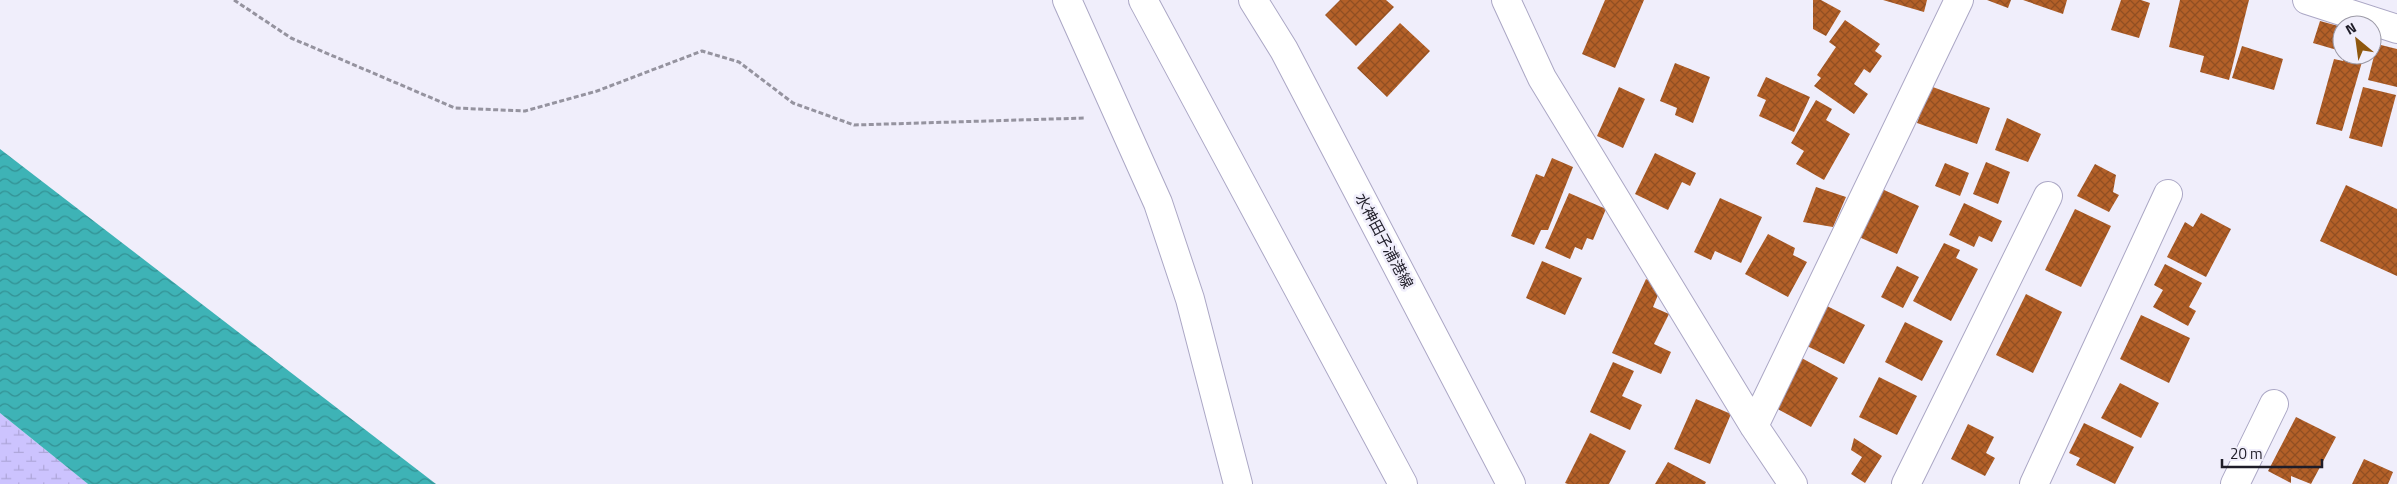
<svg xmlns="http://www.w3.org/2000/svg" width="2397" height="484" viewBox="0 0 2397 484" font-family="'Titillium Web','Noto Sans JP',sans-serif">
  <defs>
    <pattern id="wetland-marsh" width="20" height="14" patternUnits="userSpaceOnUse" patternTransform="scale(1.25)"><rect width="20" height="14" fill="#ccc3fe"/><path d="M1 5h8M5 5V1M11 12h8M15 12V8" fill="none" stroke="#afa7da"/></pattern>
    <pattern id="water-waves" width="16" height="10" patternUnits="userSpaceOnUse" patternTransform="scale(1.25)"><rect width="16" height="10" fill="#3eb3b6"/><path d="M0 5q4-4 8 0t8 0" fill="none" stroke="#339194"/></pattern>
    <pattern id="building-cross-hatch" width="8" height="8" patternUnits="userSpaceOnUse" patternTransform="scale(1.25)"><rect width="8" height="8" fill="#b36028"/><path d="M0 0l8 8M0 8l8-8" fill="none" stroke="#914f22"/></pattern>
  </defs>
  <rect width="100%" height="100%" fill="#f0eefb"/>
  <!-- wetland -->
  <path fill="url(#wetland-marsh)" d="M 0,413 L 88,484 L 0,484 Z"/>
  <!-- water -->
  <path fill="url(#water-waves)" d="M 0,149 L 436,484 L 88,484 L 0,413 Z"/>
  <!-- building -->
  <path fill="url(#building-cross-hatch)" d="M 1340,0 L 1386,0 L 1394,7 L 1356,46 L 1325,15 Z
    M 1605,0 L 1644,0 L 1615,68 L 1582,54 Z
    M 1813,0 L 1821,0 L 1841,11 L 1826,36 L 1813,29 Z
    M 1883,0 L 1927,0 L 1924,12 Z
    M 1987,0 L 2011,0 L 2008,8 Z
    M 2023,0 L 2067,0 L 2063,14 Z
    M 2121,0 L 2141,0 L 2150,3 L 2139,38 L 2111,30 Z
    M 2180,0 L 2249,0 L 2229,80 L 2200,72 L 2204,56 L 2169,47 Z
    M 1845,20 L 1880,44 L 1875,51 L 1882,56 L 1870,73 L 1864,69 L 1854,84 L 1868,94 L 1854,114 L 1814,86 L 1821,78 L 1817,75 L 1836,47 L 1829,42 Z
    M 2320,21 L 2342,27 L 2337,50 L 2313,43 Z
    M 1400,23 L 1430,51 L 1387,97 L 1357,68 Z
    M 2377,44 L 2397,49 L 2397,87 L 2368,80 Z
    M 2242,46 L 2283,59 L 2274,90 L 2232,78 Z
    M 2345,55 L 2364,55 L 2342,131 L 2316,124 L 2334,59 L 2343,61 Z
    M 1675,63 L 1710,77 L 1693,123 L 1675,115 L 1677,108 L 1660,101 Z
    M 1766,77 L 1810,97 L 1794,132 L 1759,116 L 1766,100 L 1757,96 Z
    M 1930,86 L 1990,108 L 1977,144 L 1917,123 Z
    M 1619,87 L 1645,99 L 1623,148 L 1597,136 Z
    M 2363,87 L 2396,95 L 2382,147 L 2349,138 Z
    M 1816,100 L 1832,109 L 1826,120 L 1850,134 L 1824,180 L 1796,164 L 1804,151 L 1791,143 Z
    M 2007,118 L 2041,134 L 2028,162 L 1995,150 Z
    M 1655,153 L 1696,173 L 1690,186 L 1682,182 L 1668,210 L 1635,194 Z
    M 1552,158 L 1573,167 L 1548,230 L 1541,230 L 1534,245 L 1511,236 L 1536,174 L 1544,177 Z
    M 1986,162 L 2010,172 L 1998,204 L 1973,194 Z
    M 1945,163 L 1969,173 L 1960,196 L 1935,186 Z
    M 2095,164 L 2116,175 L 2113,192 L 2119,195 L 2109,212 L 2077,196 Z
    M 2346,185 L 2397,209 L 2397,276 L 2320,241 Z
    M 1816,187 L 1846,197 L 1833,227 L 1803,222 Z
    M 1882,189 L 1919,206 L 1897,254 L 1859,237 Z
    M 1569,193 L 1606,209 L 1593,240 L 1587,238 L 1582,250 L 1575,247 L 1570,259 L 1545,248 Z
    M 1720,198 L 1762,217 L 1741,263 L 1715,251 L 1711,260 L 1694,252 Z
    M 1964,203 L 2002,221 L 1992,242 L 1979,236 L 1974,247 L 1949,235 Z
    M 2075,209 L 2111,226 L 2081,287 L 2045,270 Z
    M 2201,213 L 2231,229 L 2206,277 L 2167,257 L 2185,222 L 2193,227 Z
    M 1768,234 L 1795,248 L 1793,255 L 1807,262 L 1788,297 L 1745,274 Z
    M 1944,243 L 1960,250 L 1956,258 L 1978,269 L 1951,321 L 1913,301 Z
    M 1542,261 L 1582,278 L 1565,315 L 1526,298 Z
    M 2165,264 L 2202,283 L 2189,307 L 2196,311 L 2188,326 L 2153,307 L 2163,290 L 2154,285 Z
    M 1897,266 L 1919,277 L 1903,308 L 1881,297 Z
    M 1646,279 L 1653,283 L 1658,295 L 1653,307 L 1669,314 L 1654,344 L 1671,352 L 1661,374 L 1612,353 Z
    M 2026,294 L 2062,312 L 2033,373 L 1996,355 Z
    M 1827,306 L 1865,325 L 1844,364 L 1807,346 Z
    M 2141,315 L 2190,338 L 2169,383 L 2120,359 Z
    M 1905,322 L 1943,341 L 1922,381 L 1885,362 Z
    M 1798,356 L 1838,378 L 1811,427 L 1772,406 Z
    M 1613,362 L 1634,371 L 1622,396 L 1642,405 L 1630,430 L 1590,412 Z
    M 1879,377 L 1917,396 L 1897,435 L 1859,417 Z
    M 2120,383 L 2159,403 L 2141,438 L 2101,418 Z
    M 1696,399 L 1731,414 L 1710,464 L 1674,449 Z
    M 2296,417 L 2336,437 L 2311,484 L 2291,476 L 2291,483 L 2268,471 Z
    M 2084,423 L 2134,447 L 2115,484 L 2076,465 L 2080,458 L 2069,453 Z
    M 1968,424 L 1994,437 L 1986,453 L 1995,458 L 1985,476 L 1951,459 Z
    M 1590,433 L 1626,451 L 1609,484 L 1568,484 L 1565,483 Z
    M 1854,438 L 1882,456 L 1865,483 L 1851,474 L 1862,457 L 1851,450 Z
    M 2364,459 L 2393,472 L 2388,484 L 2352,484 Z
    M 1668,462 L 1706,482 L 1705,484 L 1655,484 Z"/>
  <g fill="none" stroke-linecap="round" stroke-linejoin="round">
    <defs>
      <path id="minor" d="M 1067,0 L 1158,203 L 1190,299 L 1238,484
        M 1143,0 L 1403,484
        M 1506,0 L 1542,78 L 1754,426 L 1793,484
        M 2307,0 L 2397,29
        M 1754,426 L 1959,0
        M 1906,484 L 2048,196
        M 2034,484 L 2168,194
        M 2235,484 L 2274,404"/>
      <path id="major" d="M 1253,0 L 1284,50 L 1511,484"/>
    </defs>
    <!-- minor casing -->
    <use href="#minor" stroke="#aba7c5" stroke-width="30"/>
    <!-- major casing -->
    <use href="#major" stroke="#aba7c5" stroke-width="30"/>
    <!-- path -->
    <path stroke="#95939f" stroke-width="3" stroke-dasharray="5 2.5" stroke-linecap="butt" d="M 234,0 L 291,38 L 455,108 L 525,111 L 597,91 L 702,51 L 739,62 L 793,103 L 854,125 L 1085,118"/>
    <!-- minor -->
    <use href="#minor" stroke="#fff" stroke-width="28"/>
    <!-- major -->
    <use href="#major" stroke="#fff" stroke-width="28"/>
  </g>
  <g text-anchor="middle" stroke-width="5" stroke-linejoin="round" paint-order="stroke">
    <!-- street labels -->
    <g font-size="15" fill="#1f1d28" stroke="#f0eefb">
      <text transform="translate(1384 241) rotate(62)" y="5">水神田子浦港線</text>
    </g>
  </g>
  <!-- north arrow -->
  <g transform="translate(2357 40) rotate(331)"><circle r="24" fill="#f0eefb" stroke="#9c9aa7"/>
  <path d="M0-4L9 19L0 12L-9 19Z" fill="#8f580e"/>
  <text y="-8" font-size="14" font-weight="bold" text-anchor="middle" fill="#1f1d28">N</text>
  </g>
  <!-- scale -->
  <path d="M2222 459v8h100v-8" fill="none" stroke="#1f1d28" stroke-width="2.5"/>
  <text x="2230" y="459" font-size="15" fill="#1f1d28" stroke="#f0eefb" stroke-width="4" paint-order="stroke">20 m</text>
</svg>
